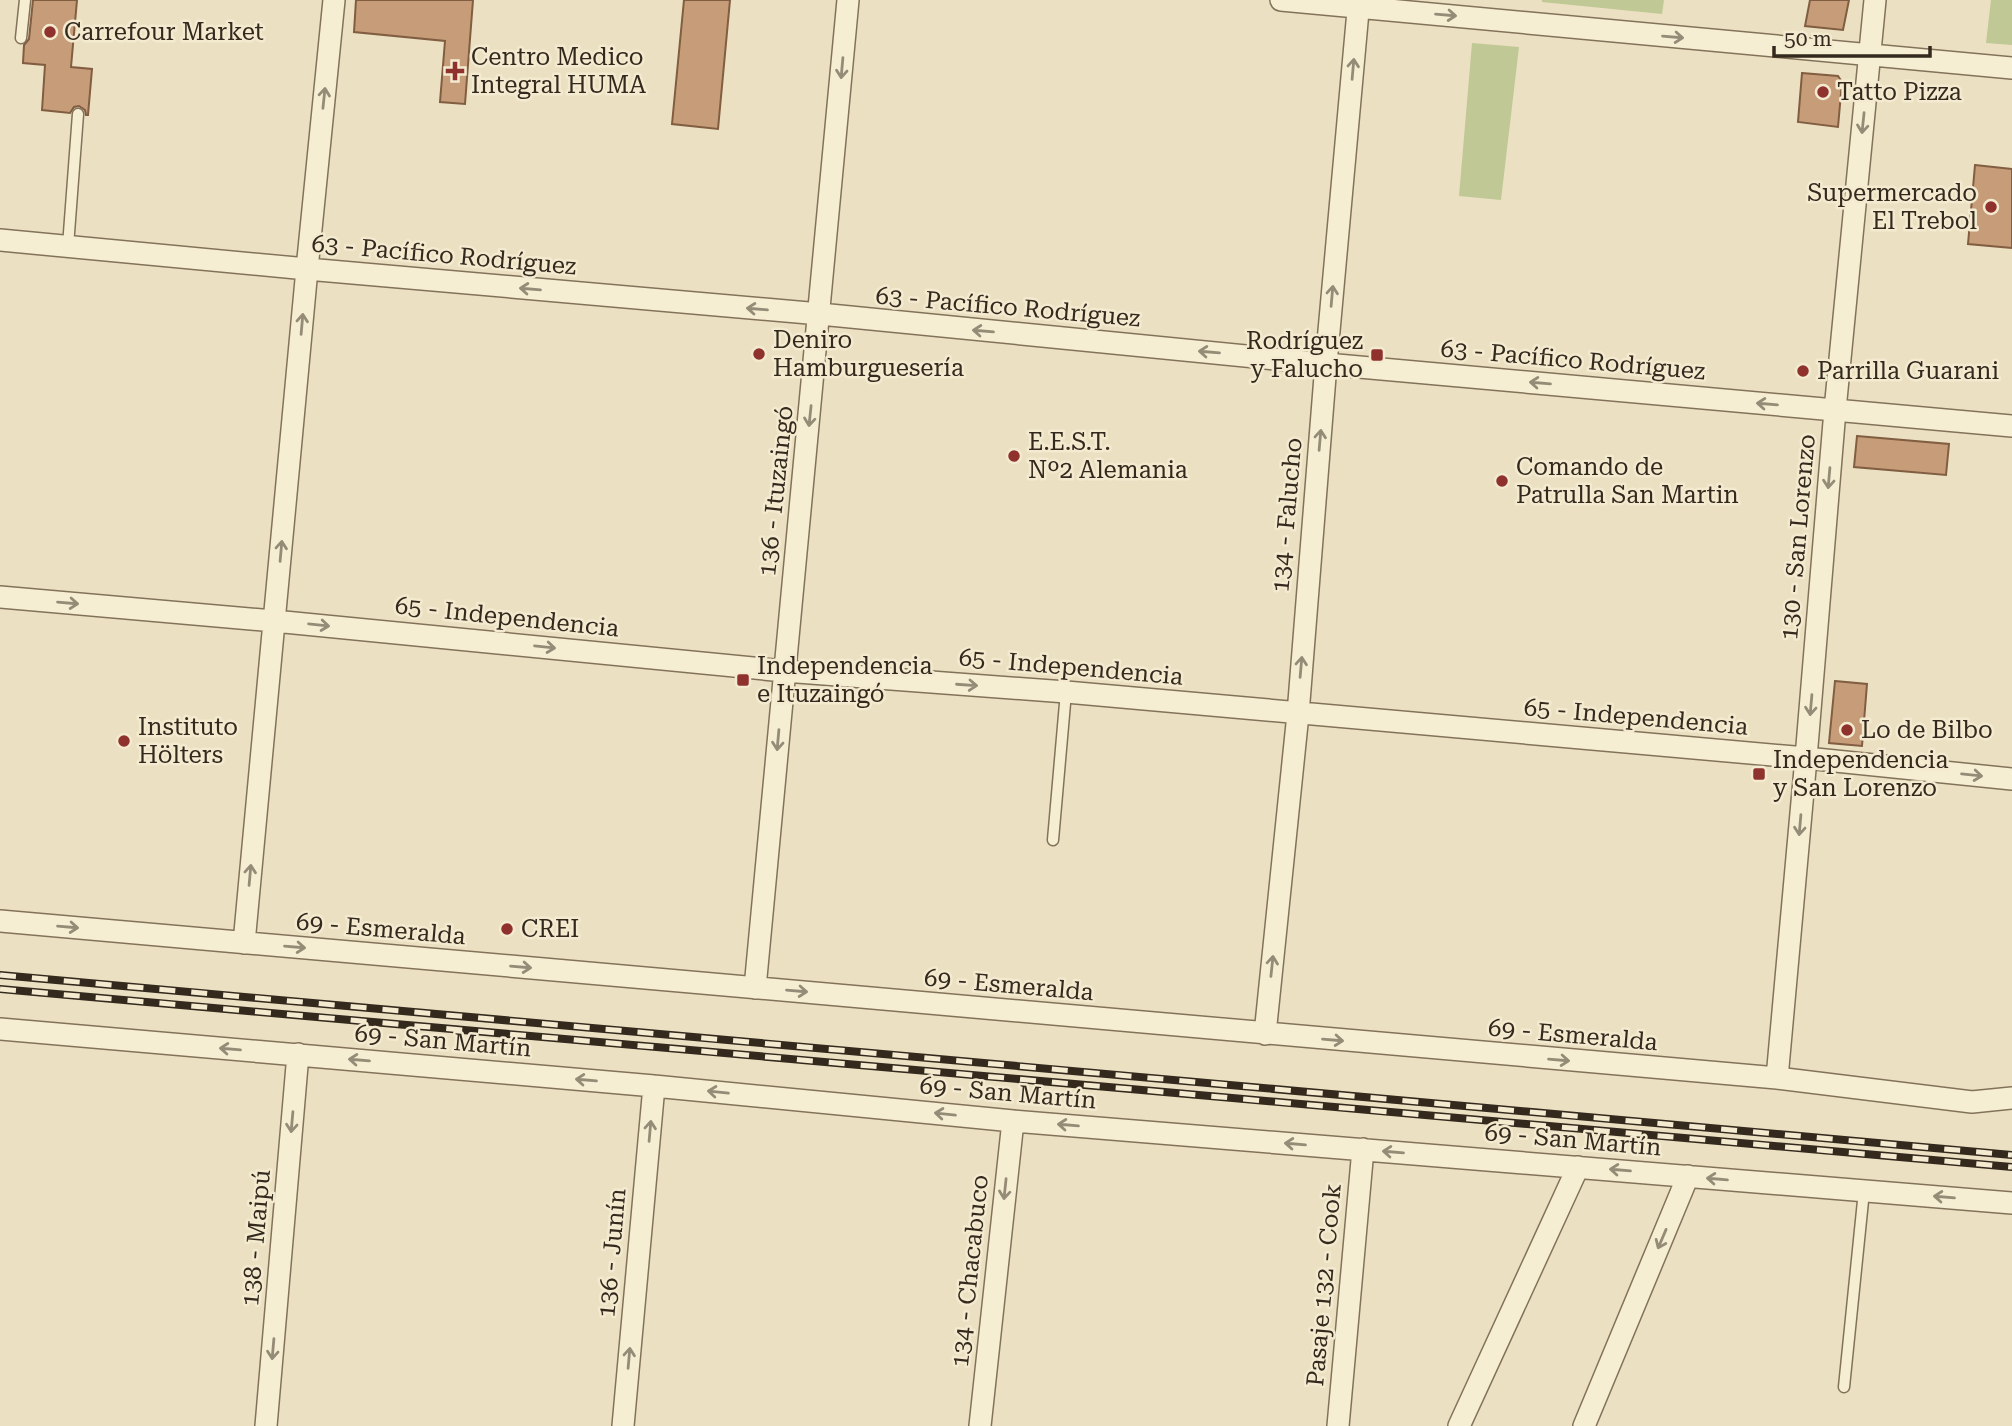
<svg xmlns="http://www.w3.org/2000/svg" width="2012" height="1426" viewBox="0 0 2012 1426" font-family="'Roboto Serif',serif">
  <rect width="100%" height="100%" fill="#ebe0c1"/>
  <!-- green -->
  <path fill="#c0c896" d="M 1542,0 L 1664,0 L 1662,14 L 1542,2 Z
    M 1991,0 L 2012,0 L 2012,45 L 1986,43 Z
    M 1472,43 L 1519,47 L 1501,200 L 1459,196 Z"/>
  <!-- building -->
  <path fill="#c79d79" stroke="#815d41" stroke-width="2" d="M 33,0 L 77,0 L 71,67 L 92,69 L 88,115 L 86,115 L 85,110 L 79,106 L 74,107 L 70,113 L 42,110 L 45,65 L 23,63 L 24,45 L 29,39 Z
    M 356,0 L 473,0 L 465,104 L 440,102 L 445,41 L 354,32 Z
    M 684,0 L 730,0 L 718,129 L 672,124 Z
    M 1810,0 L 1849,0 L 1843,30 L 1805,26 Z
    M 1802,73 L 1838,76 L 1842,82 L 1838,127 L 1798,122 Z
    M 1975,165 L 2012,169 L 2012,248 L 1968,244 Z
    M 1857,436 L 1949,444 L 1946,475 L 1854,467 Z
    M 1835,681 L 1867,684 L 1862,746 L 1829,743 Z"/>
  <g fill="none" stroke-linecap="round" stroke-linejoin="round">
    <defs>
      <path id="service" d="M 21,38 L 25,0
        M 68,246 L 78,114
        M 1053,840 L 1066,692
        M 1844,1387 L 1864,1191"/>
      <path id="minor" d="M 1281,0 L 2012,68
        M 0,240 L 307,269 L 820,314 L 1326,364 L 2012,426
        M 0,597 L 274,621 L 784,671 L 1066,692 L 1806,758 L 2012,779
        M 0,921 L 1777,1078 L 1972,1102 L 2012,1098
        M 244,943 L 307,269 L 334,0
        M 755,988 L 848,0
        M 0,1029 L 654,1086 L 1013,1121 L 2012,1203
        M 1265,1034 L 1298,714 L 1326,364 L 1359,0
        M 1777,1078 L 1806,758 L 1835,410 L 1875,0
        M 266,1426 L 298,1054
        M 623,1426 L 654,1086
        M 980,1426 L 1013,1121
        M 1338,1426 L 1363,1149
        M 1459,1426 L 1578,1167
        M 1584,1426 L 1688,1176"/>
    </defs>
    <!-- service casing -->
    <use href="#service" stroke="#83725a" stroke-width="13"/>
    <!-- minor casing -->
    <use href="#minor" stroke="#83725a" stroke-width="24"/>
    <!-- service -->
    <use href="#service" stroke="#f6eed3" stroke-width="10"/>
    <!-- minor -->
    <use href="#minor" stroke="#f6eed3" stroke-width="21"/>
    <defs>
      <path id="rail" d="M 0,975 L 2012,1155
        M 0,989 L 2012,1167"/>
    </defs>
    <!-- rail casing -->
    <use href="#rail" stroke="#34291d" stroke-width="8"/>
    <!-- rail -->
    <use href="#rail" stroke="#f3ead0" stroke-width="5" stroke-dasharray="16" stroke-linecap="butt"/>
  </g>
  <!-- one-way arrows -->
  <defs><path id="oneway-shaft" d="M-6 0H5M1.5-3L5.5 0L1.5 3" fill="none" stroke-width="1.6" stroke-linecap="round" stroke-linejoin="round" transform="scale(1.75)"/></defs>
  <g stroke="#958c78">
    <use href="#oneway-shaft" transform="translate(1446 15) rotate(5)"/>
    <use href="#oneway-shaft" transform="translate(1673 37) rotate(5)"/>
    <use href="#oneway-shaft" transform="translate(842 68) rotate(95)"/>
    <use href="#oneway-shaft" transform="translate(1353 69) rotate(-85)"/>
    <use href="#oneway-shaft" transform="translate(324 98) rotate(-84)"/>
    <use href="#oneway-shaft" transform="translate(1863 123) rotate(96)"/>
    <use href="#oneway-shaft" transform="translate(530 289) rotate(-175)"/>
    <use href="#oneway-shaft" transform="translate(1332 296) rotate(-85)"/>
    <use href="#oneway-shaft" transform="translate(757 309) rotate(-175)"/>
    <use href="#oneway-shaft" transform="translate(302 324) rotate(-85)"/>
    <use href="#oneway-shaft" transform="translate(983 331) rotate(-175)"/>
    <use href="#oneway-shaft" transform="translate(1209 352) rotate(-175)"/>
    <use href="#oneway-shaft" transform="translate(1540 383) rotate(-175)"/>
    <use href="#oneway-shaft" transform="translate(1767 404) rotate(-175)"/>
    <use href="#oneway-shaft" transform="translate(810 416) rotate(96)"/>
    <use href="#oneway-shaft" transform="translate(1320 440) rotate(-85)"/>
    <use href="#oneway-shaft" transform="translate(1829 478) rotate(95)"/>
    <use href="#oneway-shaft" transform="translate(281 551) rotate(-85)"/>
    <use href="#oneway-shaft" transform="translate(68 603) rotate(5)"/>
    <use href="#oneway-shaft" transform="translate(319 625) rotate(6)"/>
    <use href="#oneway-shaft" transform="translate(545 647) rotate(6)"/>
    <use href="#oneway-shaft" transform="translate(1301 667) rotate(-85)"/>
    <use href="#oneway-shaft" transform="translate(967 685) rotate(4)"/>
    <use href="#oneway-shaft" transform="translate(1811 705) rotate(95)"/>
    <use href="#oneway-shaft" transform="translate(778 740) rotate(95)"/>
    <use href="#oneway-shaft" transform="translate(1972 775) rotate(6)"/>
    <use href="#oneway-shaft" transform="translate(1800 825) rotate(95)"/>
    <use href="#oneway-shaft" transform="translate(250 875) rotate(-85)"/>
    <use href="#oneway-shaft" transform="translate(68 927) rotate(5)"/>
    <use href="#oneway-shaft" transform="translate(295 947) rotate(5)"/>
    <use href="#oneway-shaft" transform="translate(1272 966) rotate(-84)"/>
    <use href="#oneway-shaft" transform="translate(521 967) rotate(5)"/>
    <use href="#oneway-shaft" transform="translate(797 991) rotate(5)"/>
    <use href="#oneway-shaft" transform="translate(1333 1040) rotate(5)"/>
    <use href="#oneway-shaft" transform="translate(230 1049) rotate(-175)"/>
    <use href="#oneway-shaft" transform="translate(359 1060) rotate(-175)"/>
    <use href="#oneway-shaft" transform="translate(1559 1060) rotate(5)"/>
    <use href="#oneway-shaft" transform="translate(586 1080) rotate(-175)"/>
    <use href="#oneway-shaft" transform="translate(718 1092) rotate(-174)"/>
    <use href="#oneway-shaft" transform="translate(945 1114) rotate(-174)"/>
    <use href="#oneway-shaft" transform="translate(292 1122) rotate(95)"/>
    <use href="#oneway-shaft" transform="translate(1068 1125) rotate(-175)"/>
    <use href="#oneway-shaft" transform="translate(650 1131) rotate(-85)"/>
    <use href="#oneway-shaft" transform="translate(1295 1144) rotate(-175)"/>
    <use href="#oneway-shaft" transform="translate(1393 1152) rotate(-175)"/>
    <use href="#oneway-shaft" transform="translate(1620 1170) rotate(-175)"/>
    <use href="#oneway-shaft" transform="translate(1717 1179) rotate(-175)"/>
    <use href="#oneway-shaft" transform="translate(1005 1189) rotate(96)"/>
    <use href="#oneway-shaft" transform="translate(1944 1197) rotate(-175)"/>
    <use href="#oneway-shaft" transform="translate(1662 1239) rotate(113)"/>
    <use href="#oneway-shaft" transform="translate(273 1349) rotate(95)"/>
    <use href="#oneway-shaft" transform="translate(629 1358) rotate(-85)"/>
  </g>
  <!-- markers -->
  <g fill="#8f312d" stroke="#f3ead0" stroke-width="2.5">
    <circle cx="50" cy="32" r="7"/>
    <path d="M451.5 60.5h7v7h7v7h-7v7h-7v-7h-7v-7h7z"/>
    <circle cx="1823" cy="92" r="7"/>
    <circle cx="1991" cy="207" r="7"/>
    <circle cx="759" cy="354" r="7"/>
    <rect x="1370" y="348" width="14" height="14" rx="3.5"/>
    <circle cx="1803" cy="371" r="7"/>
    <circle cx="1014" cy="456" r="7"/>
    <circle cx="1502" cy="481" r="7"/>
    <rect x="736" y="673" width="14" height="14" rx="3.5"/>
    <circle cx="1847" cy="730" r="7"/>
    <circle cx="124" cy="741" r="7"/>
    <rect x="1752" y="767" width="14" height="14" rx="3.5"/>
    <circle cx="507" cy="929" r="7"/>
  </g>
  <g text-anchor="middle" stroke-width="5" stroke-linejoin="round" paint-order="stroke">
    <!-- poi labels -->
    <g font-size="24" fill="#34291d" stroke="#f3ead0" text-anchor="start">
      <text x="64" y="40">Carrefour Market</text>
      <text x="471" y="65">Centro Medico<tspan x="471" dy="28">Integral HUMA</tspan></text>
      <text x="1837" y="100">Tatto Pizza</text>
      <text x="1977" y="201" text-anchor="end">Supermercado<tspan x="1977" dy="28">El Trebol</tspan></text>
      <text x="773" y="348">Deniro<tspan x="773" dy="28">Hamburguesería</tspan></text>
      <text x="1363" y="349" text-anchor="end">Rodríguez<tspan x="1363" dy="28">y Falucho</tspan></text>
      <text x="1817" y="379">Parrilla Guarani</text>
      <text x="1028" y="450">E.E.S.T.<tspan x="1028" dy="28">Nº2 Alemania</tspan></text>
      <text x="1516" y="475">Comando de<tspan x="1516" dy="28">Patrulla San Martin</tspan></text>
      <text x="757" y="674">Independencia<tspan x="757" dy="28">e Ituzaingó</tspan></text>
      <text x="138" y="735">Instituto<tspan x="138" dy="28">Hölters</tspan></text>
      <text x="1861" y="738">Lo de Bilbo</text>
      <text x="1773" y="768">Independencia<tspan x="1773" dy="28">y San Lorenzo</tspan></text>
      <text x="521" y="937">CREI</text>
    </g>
    <!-- street labels -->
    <g font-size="24" fill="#34291d" stroke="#f3ead0">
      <text transform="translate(444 255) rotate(5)" y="8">63 - Pacífico Rodríguez</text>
      <text transform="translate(1008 307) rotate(5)" y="8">63 - Pacífico Rodríguez</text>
      <text transform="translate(1573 360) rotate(5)" y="8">63 - Pacífico Rodríguez</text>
      <text transform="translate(776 491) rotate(-84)" y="8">136 - Ituzaingó</text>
      <text transform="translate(1287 515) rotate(-85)" y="8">134 - Falucho</text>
      <text transform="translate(1798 537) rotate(-85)" y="8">130 - San Lorenzo</text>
      <text transform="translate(507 617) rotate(6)" y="8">65 - Independencia</text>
      <text transform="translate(1071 667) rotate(5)" y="8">65 - Independencia</text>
      <text transform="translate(1636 717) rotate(5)" y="8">65 - Independencia</text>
      <text transform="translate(381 929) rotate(5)" y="8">69 - Esmeralda</text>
      <text transform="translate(1009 985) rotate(5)" y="8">69 - Esmeralda</text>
      <text transform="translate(1573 1035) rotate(5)" y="8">69 - Esmeralda</text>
      <text transform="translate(443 1041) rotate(5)" y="8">69 - San Martín</text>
      <text transform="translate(1008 1093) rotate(5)" y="8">69 - San Martín</text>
      <text transform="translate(1573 1140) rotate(5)" y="8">69 - San Martín</text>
      <text transform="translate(256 1238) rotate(-85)" y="8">138 - Maipú</text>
      <text transform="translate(612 1253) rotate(-85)" y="8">136 - Junín</text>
      <text transform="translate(970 1271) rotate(-84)" y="8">134 - Chacabuco</text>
      <text transform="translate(1324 1285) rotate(-85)" y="8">Pasaje 132 - Cook</text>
    </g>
  </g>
  <!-- scale -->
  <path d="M1774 46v10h156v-10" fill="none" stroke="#34291d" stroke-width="3.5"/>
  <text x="1784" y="46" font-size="21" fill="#34291d" stroke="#f3ead0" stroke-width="5" paint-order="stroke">50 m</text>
</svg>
